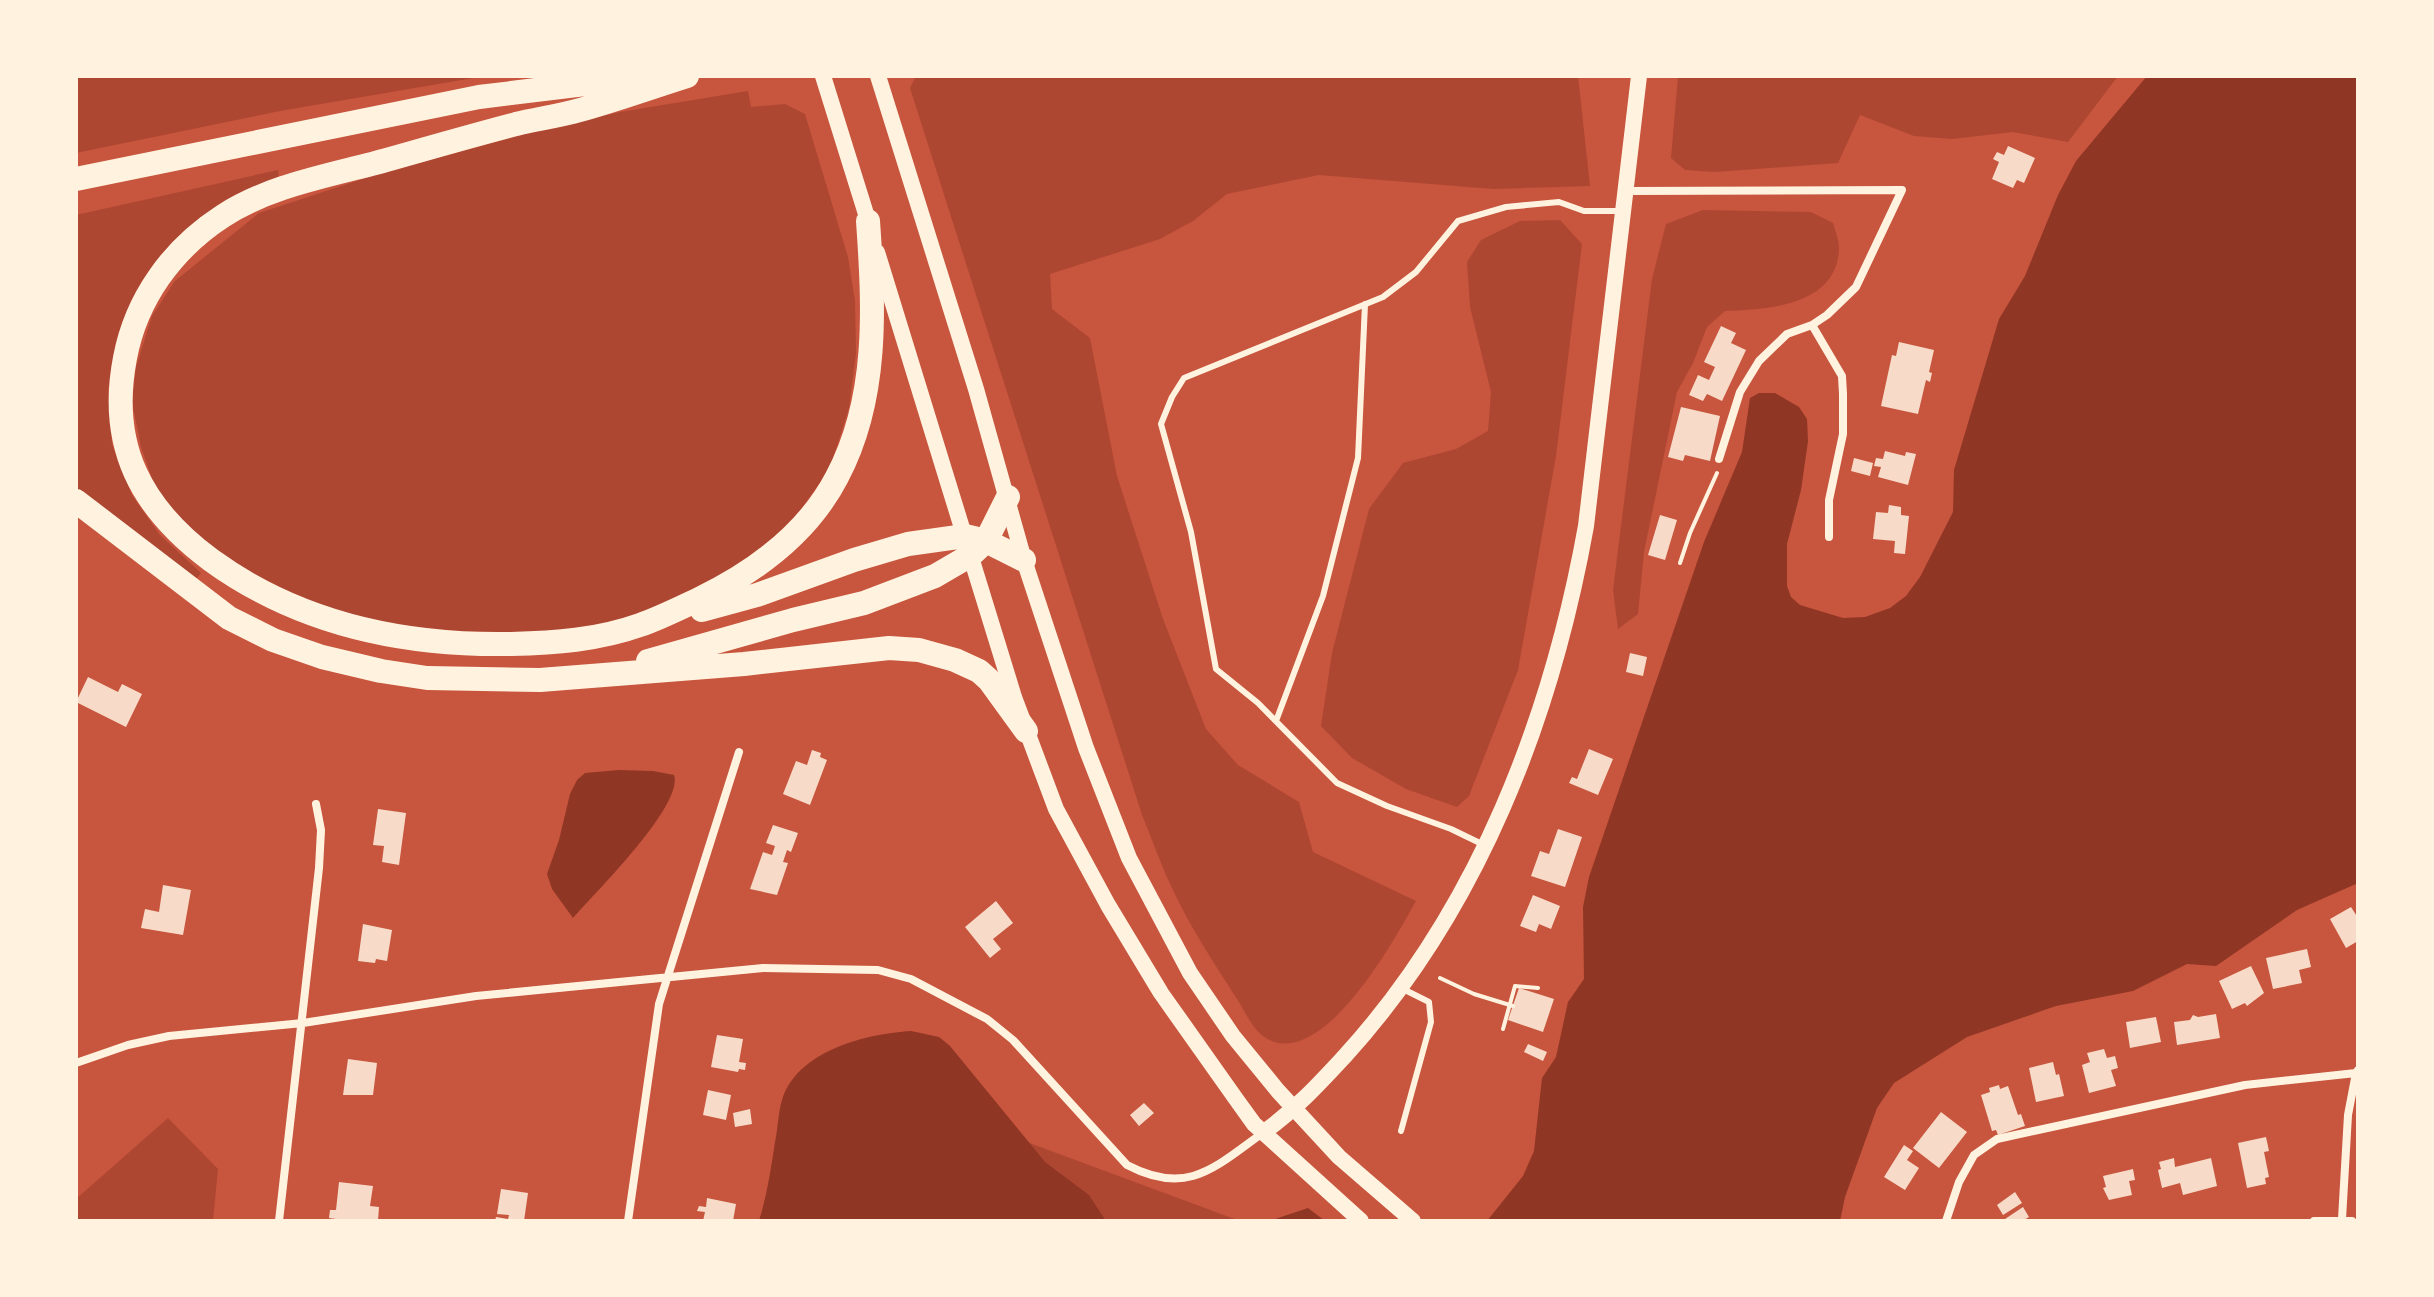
<svg xmlns="http://www.w3.org/2000/svg" width="2434" height="1297" viewBox="0 0 2434 1297" font-family="Signika,sans-serif">
  <rect width="100%" height="100%" fill="#c8553d"/>
  <!-- green -->
  <path fill="#ae4732" d="M 76,76 L 485,76 L 280,111 L 76,153 Z
    M 916,76 L 1578,76 L 1590,186 L 1493,189 L 1319,175 L 1227,194 L 1193,221 L 1160,239 L 1050,274 L 1052,309 L 1090,338 L 1117,476 L 1163,619 L 1206,729 L 1238,765 L 1299,802 L 1313,852 L 1416,901 C 1395,939 1322,1072 1266,1038 C 1253,1031 1245,1011 1237,999 C 1214,963 1190,927 1172,888 C 1161,865 1152,839 1142,815 L 910,88 Z
    M 1678,76 L 2118,76 L 2068,142 L 2013,132 L 1952,139 L 1914,136 L 1860,115 L 1838,163 L 1715,172 L 1685,170 L 1671,158 Z
    M 748,91 L 751,107 L 785,104 L 805,114 L 848,257 L 855,301 L 856,353 L 849,408 L 830,468 L 786,531 L 742,567 L 684,600 L 591,628 L 499,637 L 373,624 L 276,592 L 195,538 L 156,490 L 141,447 L 132,402 L 136,367 L 152,316 L 175,281 L 259,213 L 381,173 L 540,130 L 620,112 Z
    M 278,170 L 279,178 L 147,275 L 117,339 L 108,390 L 112,444 L 132,495 L 160,535 L 201,573 L 196,579 L 76,488 L 76,215 Z
    M 1703,210 L 1811,212 L 1833,223 C 1835,230 1839,240 1839,248 C 1838,305 1768,310 1725,311 L 1707,327 L 1693,363 L 1677,392 L 1644,552 L 1638,614 L 1618,629 L 1613,590 L 1652,279 L 1666,224 Z
    M 1560,220 L 1582,244 L 1556,456 L 1518,670 L 1469,796 L 1457,807 L 1406,789 L 1352,758 L 1321,726 L 1332,653 L 1369,509 L 1403,463 L 1456,449 L 1488,431 L 1491,392 L 1470,307 L 1467,262 L 1481,240 L 1520,221 Z
    M 168,1118 L 218,1169 L 213,1221 L 76,1221 L 76,1199 Z
    M 978,1124 L 1240,1221 L 1066,1221 Z"/>
  <!-- water -->
  <path fill="#8f3625" d="M 2147,76 L 2358,76 L 2358,883 L 2297,910 L 2216,966 L 2187,964 L 2133,991 L 2056,1006 L 1967,1037 L 1894,1083 L 1877,1108 L 1845,1197 L 1840,1221 L 1487,1221 L 1523,1176 L 1534,1151 L 1542,1078 L 1556,1057 L 1568,1002 L 1584,979 L 1583,907 L 1589,877 L 1704,542 L 1742,452 L 1750,398 L 1759,393 L 1775,393 L 1799,407 L 1807,419 L 1808,441 L 1801,490 L 1787,544 L 1787,586 L 1791,597 L 1800,605 L 1843,618 L 1865,617 L 1890,608 L 1906,596 L 1920,577 L 1953,512 L 1954,470 L 1999,319 L 2025,276 L 2058,195 L 2076,161 Z
    M 619,770 L 653,771 L 674,775 C 684,805 594,894 573,918 L 552,889 L 547,874 L 559,840 L 570,794 L 577,780 L 585,773 Z
    M 911,1031 L 939,1037 L 950,1046 L 1045,1162 L 1089,1195 L 1106,1221 L 759,1221 C 767,1195 771,1169 775,1142 C 778,1129 778,1113 782,1100 C 798,1050 866,1034 911,1031 Z
    M 1308,1208 L 1325,1221 L 1269,1221 Z"/>
  <!-- building -->
  <path fill="#f7dbc8" d="M 2008,146 L 2035,158 L 2024,183 L 2017,180 L 2013,188 L 1992,179 L 1999,162 L 1993,159 L 1997,152 L 2004,155 Z
    M 1721,326 L 1736,333 L 1731,343 L 1746,350 L 1722,401 L 1707,394 L 1703,401 L 1689,395 L 1698,375 L 1709,380 L 1715,367 L 1704,362 Z
    M 1899,342 L 1934,350 L 1929,372 L 1932,373 L 1930,382 L 1926,380 L 1918,414 L 1881,406 L 1892,355 L 1896,356 Z
    M 1681,407 L 1720,416 L 1710,461 L 1685,455 L 1683,461 L 1668,457 Z
    M 1885,451 L 1905,456 L 1906,452 L 1916,454 L 1908,485 L 1878,477 L 1881,467 L 1874,466 L 1876,458 L 1883,459 Z
    M 1854,458 L 1873,463 L 1870,476 L 1851,471 Z
    M 1889,505 L 1901,507 L 1901,515 L 1909,516 L 1905,554 L 1894,553 L 1895,541 L 1873,539 L 1876,512 L 1888,513 Z
    M 1660,515 L 1677,520 L 1665,560 L 1648,555 Z
    M 1630,653 L 1647,657 L 1643,676 L 1626,672 Z
    M 88,677 L 118,692 L 122,684 L 142,694 L 126,727 L 76,702 Z
    M 1589,749 L 1613,759 L 1598,795 L 1569,783 L 1572,777 L 1577,779 Z
    M 812,750 L 821,753 L 820,757 L 827,760 L 810,805 L 783,794 L 796,761 L 807,765 Z
    M 378,809 L 406,813 L 399,865 L 382,862 L 384,846 L 373,845 Z
    M 773,825 L 798,833 L 791,852 L 787,850 L 783,862 L 788,863 L 777,895 L 750,889 L 763,852 L 772,855 L 775,846 L 766,843 Z
    M 1558,829 L 1582,837 L 1565,887 L 1531,876 L 1540,851 L 1549,854 Z
    M 163,885 L 191,890 L 183,935 L 141,928 L 145,909 L 159,912 Z
    M 1533,895 L 1560,906 L 1551,929 L 1539,924 L 1536,932 L 1520,926 Z
    M 996,901 L 1013,923 L 993,939 L 1001,949 L 990,958 L 965,927 Z
    M 2351,907 L 2358,918 L 2358,941 L 2346,948 L 2330,919 Z
    M 363,924 L 392,930 L 387,961 L 376,959 L 375,963 L 358,961 Z
    M 2307,949 L 2311,967 L 2299,970 L 2302,983 L 2273,989 L 2266,958 Z
    M 2251,966 L 2264,993 L 2247,1006 L 2245,1003 L 2232,1009 L 2219,981 Z
    M 1519,988 L 1554,999 L 1543,1032 L 1508,1020 Z
    M 2216,1014 L 2220,1038 L 2177,1045 L 2174,1022 L 2190,1020 L 2193,1015 L 2198,1017 Z
    M 2156,1017 L 2161,1042 L 2130,1048 L 2126,1022 Z
    M 717,1035 L 743,1039 L 739,1062 L 746,1063 L 745,1070 L 739,1069 L 738,1072 L 711,1067 Z
    M 1528,1044 L 1547,1052 L 1543,1061 L 1524,1052 Z
    M 2104,1049 L 2107,1058 L 2115,1056 L 2118,1068 L 2111,1070 L 2116,1086 L 2089,1093 L 2082,1065 L 2090,1062 L 2087,1053 Z
    M 348,1059 L 377,1063 L 373,1095 L 343,1095 Z
    M 2053,1062 L 2056,1075 L 2059,1074 L 2064,1096 L 2036,1102 L 2029,1068 Z
    M 1999,1085 L 2000,1089 L 2008,1086 L 2018,1115 L 2021,1114 L 2025,1126 L 1998,1135 L 1996,1130 L 1992,1131 L 1981,1095 L 1990,1092 L 1989,1088 Z
    M 708,1090 L 731,1095 L 726,1120 L 703,1115 Z
    M 1144,1103 L 1154,1113 L 1139,1126 L 1130,1115 Z
    M 750,1109 L 752,1124 L 735,1127 L 733,1113 Z
    M 1941,1112 L 1967,1132 L 1939,1168 L 1913,1148 Z
    M 2266,1137 L 2269,1151 L 2264,1152 L 2269,1177 L 2265,1178 L 2266,1184 L 2247,1188 L 2238,1143 Z
    M 1904,1145 L 1913,1151 L 1907,1160 L 1919,1168 L 1905,1190 L 1884,1177 Z
    M 2174,1158 L 2175,1167 L 2211,1158 L 2217,1186 L 2183,1195 L 2180,1183 L 2162,1188 L 2158,1170 L 2161,1169 L 2159,1162 Z
    M 2133,1169 L 2135,1180 L 2129,1181 L 2132,1195 L 2109,1200 L 2103,1188 L 2106,1187 L 2103,1176 Z
    M 339,1182 L 373,1186 L 370,1206 L 379,1207 L 378,1221 L 335,1221 L 336,1219 L 329,1218 L 330,1210 L 336,1210 Z
    M 501,1189 L 528,1193 L 524,1221 L 495,1221 L 496,1217 L 508,1219 L 509,1215 L 497,1214 Z
    M 2015,1192 L 2022,1203 L 2003,1215 L 1997,1205 Z
    M 707,1198 L 736,1204 L 733,1221 L 703,1221 L 705,1212 L 697,1211 L 699,1206 L 706,1207 Z
    M 2023,1207 L 2029,1217 L 2022,1221 L 2006,1221 L 2005,1219 Z"/>
  <g fill="none" stroke-linecap="round" stroke-linejoin="round">
    <!-- path -->
    <path stroke="#fff3e0" stroke-width="4" d="M 1680,563 L 1690,533 L 1717,473
      M 1440,978 L 1474,994 L 1513,1006
      M 1503,1029 L 1515,986 L 1538,988"/>
    <!-- service -->
    <path stroke="#fff3e0" stroke-width="6" d="M 1276,721 L 1323,596 L 1358,458 L 1365,304
      M 1484,845 L 1451,829 L 1387,806 L 1337,783 L 1258,703 L 1216,669 L 1191,532 L 1161,424 L 1172,397 L 1184,378 L 1383,297 L 1416,272 L 1458,221 L 1506,207 L 1559,202 L 1584,211 L 1619,211
      M 1401,1131 L 1431,1022 L 1429,1002 L 1403,989"/>
    <!-- minor -->
    <path stroke="#fff3e0" stroke-width="8" d="M 1627,191 L 1902,190 L 1856,287 L 1827,315 L 1812,325 L 1787,334 L 1759,361 L 1740,392 L 1719,459
      M 1812,325 L 1842,376 L 1843,394 L 1843,434 L 1829,500 L 1829,537
      M 76,1063 L 128,1045 L 169,1036 L 303,1023 L 476,996 L 763,968 L 878,970 L 911,979 L 987,1019 L 1013,1040 L 1127,1165 C 1188,1197 1215,1167 1264,1132
      M 2342,1219 L 2348,1115 L 2356,1073
      M 279,1221 L 319,868 L 321,830 L 316,804
      M 628,1221 L 659,1004 L 739,752
      M 1946,1221 L 1959,1182 L 1974,1155 L 1997,1139 L 2245,1085 L 2356,1073 L 2358,1070
      M 2314,1221 L 2352,1221"/>
    <!-- secondary -->
    <path stroke="#fff3e0" stroke-width="16" d="M 823,76 L 871,230
      M 878,76 L 976,389 L 1024,560 L 1086,748 L 1129,858 L 1190,973 L 1233,1036 L 1278,1091 L 1339,1157 L 1413,1221
      M 877,252 L 1014,697 L 1056,809 L 1108,905 L 1161,993 L 1236,1099 L 1254,1124 L 1361,1221
      M 1264,1132 C 1296,1109 1318,1085 1344,1057 C 1478,910 1551,720 1586,526 L 1639,76"/>
    <!-- motorway -->
    <path stroke="#fff3e0" stroke-width="24" d="M 687,76 C 652,87 616,100 580,110 C 559,116 537,119 516,124 C 474,135 432,147 390,159 C 334,175 272,184 223,216 C 172,249 136,299 125,358 C 108,446 141,508 211,560 C 299,624 403,646 511,644 C 554,643 598,640 640,625 C 660,618 680,608 699,599 C 755,572 808,533 837,477 C 879,398 874,307 868,221
      M 76,179 L 479,97 L 651,76
      M 76,501 L 229,618 L 273,640 L 322,657 L 381,671 L 427,678 L 540,680 L 744,664 L 889,648 L 919,650 L 955,660 L 979,671 L 989,680 L 1026,731
      M 702,610 L 757,595 L 854,560 L 908,544 L 965,536 L 986,541 L 1024,560
      M 648,661 L 793,620 L 864,603 L 935,576 L 971,555 L 986,541 L 1008,497"/>
  </g>
  <!-- border -->
  <rect width="2434" height="1297" fill="none" stroke="#fff3e0" stroke-width="156"/>
</svg>
